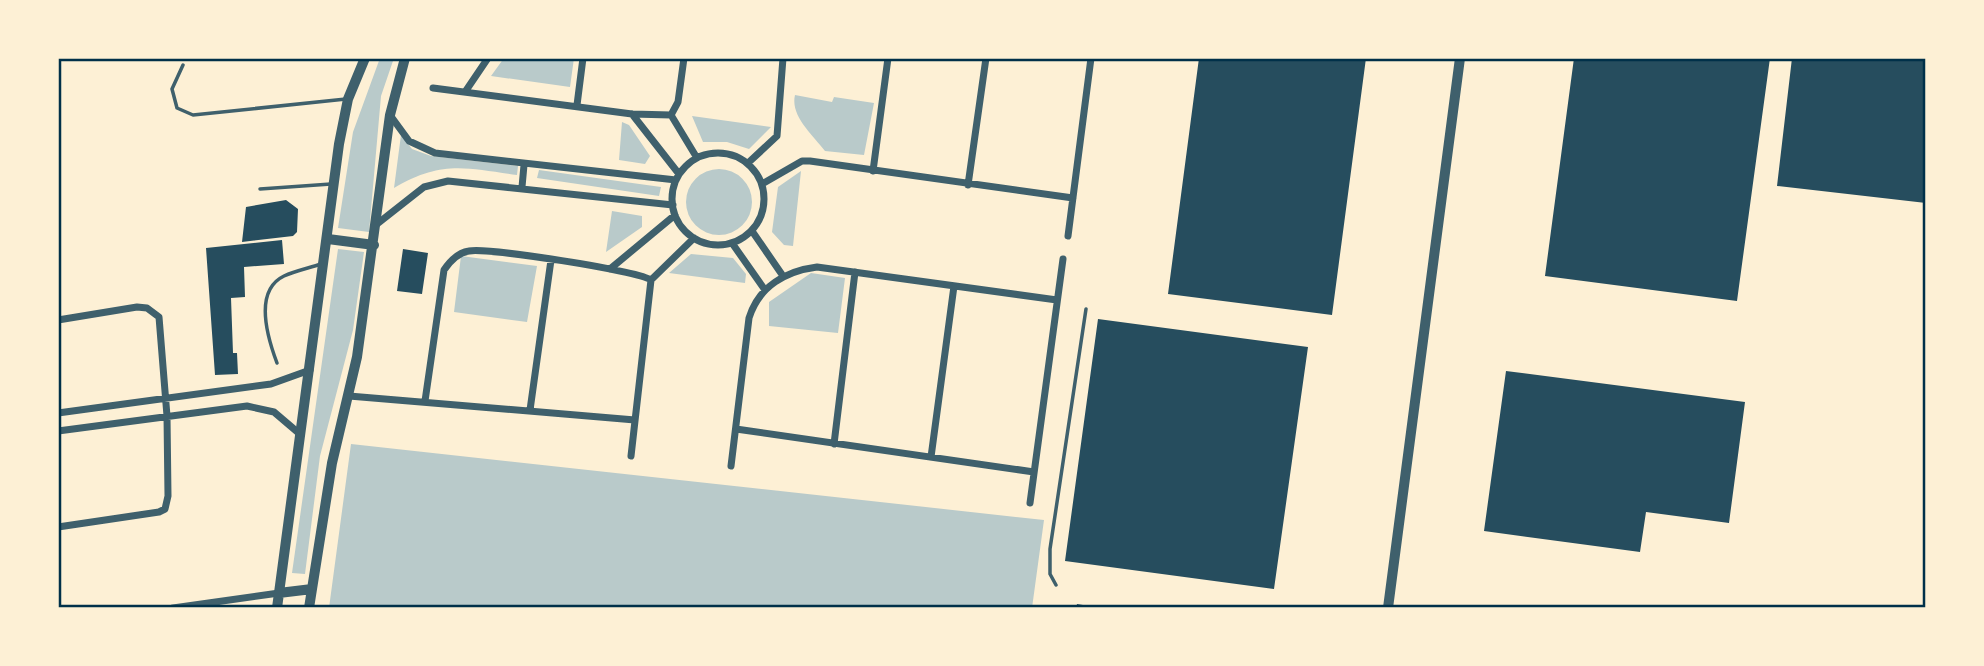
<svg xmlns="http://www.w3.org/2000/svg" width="1984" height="666" viewBox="0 0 1984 666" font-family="Signika,sans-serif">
  <rect width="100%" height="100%" fill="#fdf0d5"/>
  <!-- green -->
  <path fill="#b9caca" d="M 380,58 L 394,58 L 381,96 L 369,232 L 338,228 L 353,132 Z
    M 504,58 L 574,58 L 570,87 L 491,76 Z
    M 795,95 L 832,102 L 834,97 L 874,103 L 864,155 L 825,151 C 813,135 790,116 795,95 Z
    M 692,116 L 771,127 L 749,149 L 727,142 L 703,142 Z
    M 622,122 L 629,125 L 650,156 L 645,164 L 619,160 Z
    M 401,135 L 412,149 L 431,156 L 518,166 L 517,175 C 465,168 442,160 394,188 Z
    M686 202a33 33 0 1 1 66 0a33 33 0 1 1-66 0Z
    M 539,170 L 661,187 L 659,196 L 537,178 Z
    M 801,171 L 793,246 L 784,245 L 772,232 L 778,187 Z
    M 612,211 L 642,216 L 642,227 L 606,252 Z
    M 338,249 L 364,252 L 353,330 L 320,456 L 305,574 L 292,573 Z
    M 691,254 L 733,258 L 746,274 L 745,283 L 669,273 Z
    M 461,256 L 537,266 L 527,322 L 454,312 Z
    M 811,273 L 845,278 L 838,333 L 769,326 L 769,302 Z
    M 351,444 L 1044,520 L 1032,608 L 329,608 Z"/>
  <!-- building -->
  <path fill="#264d5e" d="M 1199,58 L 1366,58 L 1332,315 L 1168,294 Z
    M 1574,58 L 1770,58 L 1737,301 L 1545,276 Z
    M 1792,58 L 1926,58 L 1926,203 L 1777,186 Z
    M 286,200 L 298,209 L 297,232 L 293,236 L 242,242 L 246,207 Z
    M 282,240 L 284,264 L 244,267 L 245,297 L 231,298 L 233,353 L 237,353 L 238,374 L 215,375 L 206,248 Z
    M 403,249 L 428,253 L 422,294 L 397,291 Z
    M 1098,319 L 1308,347 L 1274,589 L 1065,561 Z
    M 1506,371 L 1745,402 L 1729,523 L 1646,512 L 1640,552 L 1484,531 Z
    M 1077,604 L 1095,607 L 1095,608 L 1076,608 Z"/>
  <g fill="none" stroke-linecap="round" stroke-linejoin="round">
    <!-- service -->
    <path stroke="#3f606c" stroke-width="3.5" d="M 183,65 L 172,89 L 177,108 L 193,115 L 346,99
      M 260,189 L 331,184
      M 277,363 C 268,339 253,291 284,276 C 295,271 309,268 321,264
      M 1056,585 L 1050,574 L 1050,549 L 1086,309"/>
    <!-- minor -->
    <path stroke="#3f606c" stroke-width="7" d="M 433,88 L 632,114 L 671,115
      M 465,92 L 488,58
      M 577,105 L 583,58
      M 632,114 L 679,174
      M 390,115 L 409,141 L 435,153 L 676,180
      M 671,115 L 678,102 L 684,58
      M 671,115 L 697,158
      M672 199a46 46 0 1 1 92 0a46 46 0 1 1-92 0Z
      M 748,163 L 777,136 L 783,58
      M 873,171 L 888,58
      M 762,184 L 802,161 L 810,161 L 1073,198
      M 968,185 L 986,58
      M 522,187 L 524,165
      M 377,224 L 424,187 L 448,181 L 673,205
      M 752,231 L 783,276
      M 1068,236 L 1091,58
      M 732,243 L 765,290
      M 610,269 L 675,215
      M 651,280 L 694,238
      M 58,320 L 137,307 L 147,308 L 159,317 L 167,416 L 168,496 L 165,509 L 159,512 L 58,527
      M 349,396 L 635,420
      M 425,401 L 444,270 C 450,261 457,253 469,251 C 486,247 639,271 651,280
      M 530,410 L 551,260
      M 58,413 L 271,384 L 310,370
      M 736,429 L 1034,472
      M 58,431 L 247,406 L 274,412 L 301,435
      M 834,444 L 855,272
      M 631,456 L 651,280
      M 931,457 L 954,286
      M 731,466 L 749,318 C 759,286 786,271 817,267 L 1057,300
      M 1030,503 L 1063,259
      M 173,608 L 279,593"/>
    <!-- tertiary -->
    <path stroke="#3f606c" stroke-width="10" d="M 328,239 L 374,245
      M 279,593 L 312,589
      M 277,608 L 339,144 L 348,99 L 365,58
      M 309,608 L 332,463 L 357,357 L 390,115 L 405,58
      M 1388,608 L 1460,58"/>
  </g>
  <!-- border -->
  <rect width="1984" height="666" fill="none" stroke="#fdf0d5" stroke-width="119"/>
  <rect x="60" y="60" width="1864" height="546" fill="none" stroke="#003049" stroke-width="2.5"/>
</svg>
